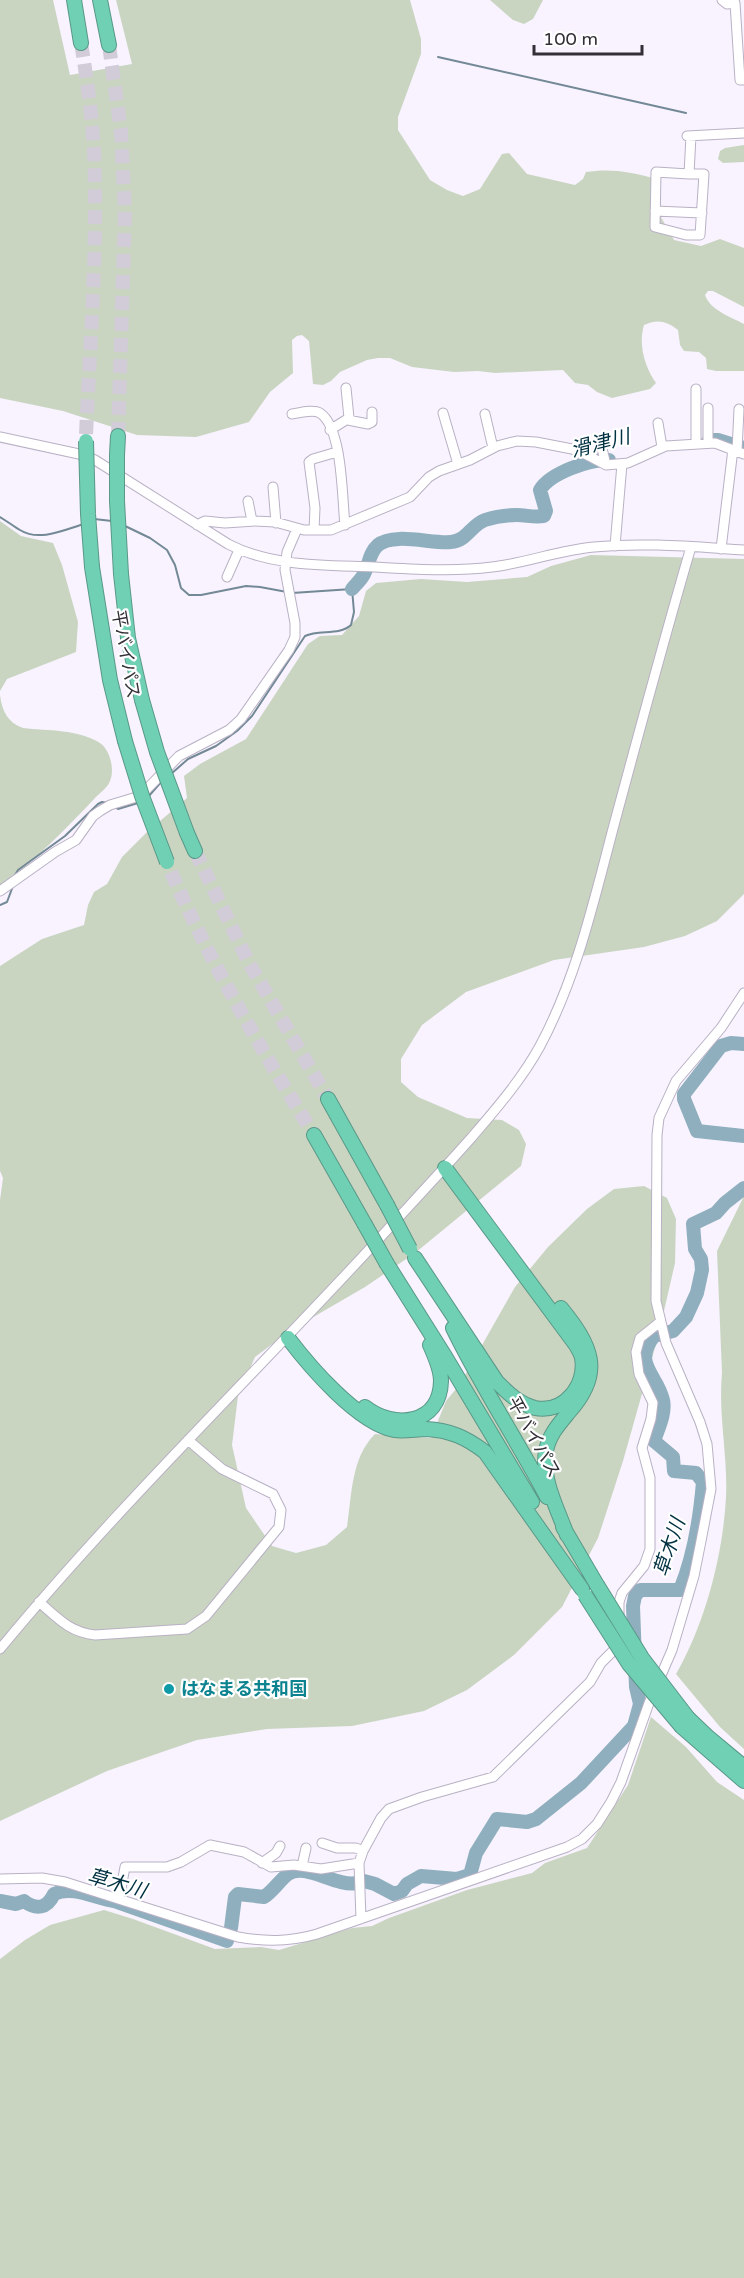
<svg xmlns="http://www.w3.org/2000/svg" width="744" height="2278" viewBox="0 0 744 2278" font-family="'Varela Round','Noto Sans JP',sans-serif">
  <rect width="100%" height="100%" fill="#f8f3ff"/>
  <!-- green -->
  <path fill="#c9d5c1" d="M 0,0 L 53,0 L 70,75 L 132,64 L 116,0 L 410,0 L 421,39 L 421,54 L 398,117 L 398,130 L 430,180 L 447,190 L 463,196 L 480,189 L 502,154 L 509,153 L 527,174 L 575,185 L 583,179 L 586,172 C 610,168 631,172 653,178 L 658,212 L 674,240 L 701,246 L 720,239 L 744,248 L 744,307 L 713,291 L 708,291 L 705,295 C 710,310 731,317 744,324 L 744,371 L 716,371 L 707,369 L 706,358 L 699,352 L 684,351 L 680,345 L 678,330 C 666,321 658,319 644,325 C 638,345 645,367 656,383 L 650,389 L 612,398 L 597,392 L 588,385 L 575,383 L 563,370 L 495,373 L 478,371 L 454,372 L 412,367 L 390,358 L 378,358 L 367,360 L 340,372 L 331,381 L 323,385 L 313,384 L 309,341 L 302,335 L 297,336 L 292,340 L 293,373 L 270,392 L 249,422 L 196,437 L 137,435 L 63,411 L 0,398 Z
    M 490,0 L 543,0 L 533,19 L 524,24 L 513,20 Z
    M 744,145 L 744,162 L 723,163 L 718,159 L 720,151 L 725,148 Z
    M 0,521 L 21,536 L 53,543 L 62,565 L 78,622 L 76,652 L 7,679 L 0,691 Z
    M 591,555 L 744,559 L 744,894 L 717,921 L 685,936 L 644,947 L 554,960 L 466,992 L 422,1025 L 401,1059 L 401,1082 L 418,1097 L 467,1118 L 502,1120 L 519,1130 L 526,1144 L 521,1166 L 415,1253 L 365,1287 L 291,1330 L 255,1357 L 238,1396 L 232,1445 L 246,1508 L 272,1546 L 296,1553 L 326,1545 L 347,1527 C 352,1494 351,1458 375,1434 L 431,1438 L 446,1401 L 460,1384 L 515,1287 L 548,1247 L 587,1209 L 614,1189 L 644,1186 L 667,1198 L 676,1219 L 675,1263 L 658,1337 L 623,1461 L 598,1538 L 562,1607 L 514,1655 L 467,1690 L 424,1711 L 352,1726 L 267,1729 L 197,1740 L 107,1771 L 0,1821 L 0,1200 L 3,1178 L 0,1171 L 0,966 L 42,939 L 84,925 L 88,905 L 94,892 L 107,884 L 122,857 L 146,833 L 187,798 L 184,776 L 200,764 L 246,739 L 308,644 L 320,636 L 342,635 L 359,616 L 366,591 L 376,583 L 421,579 L 467,582 L 527,577 L 551,566 Z
    M 0,695 C 2,711 8,723 23,728 C 48,731 78,729 100,743 C 110,750 115,769 110,781 C 108,787 100,793 95,798 C 66,829 34,861 0,887 Z
    M 744,1196 L 744,1749 L 720,1727 L 676,1674 C 705,1624 723,1555 726,1497 C 728,1456 718,1414 722,1373 L 717,1251 Z
    M 651,1717 L 686,1747 L 717,1782 L 744,1800 L 744,2278 L 0,2278 L 0,1959 L 25,1940 L 50,1925 L 104,1910 L 133,1919 L 215,1949 L 261,1947 L 279,1950 L 352,1928 L 372,1926 L 389,1918 L 467,1890 L 532,1873 L 545,1863 L 587,1848 L 628,1785 Z"/>
  <g fill="none" stroke-linecap="round" stroke-linejoin="round">
    <!-- stream -->
    <path stroke="#738996" stroke-width="2" d="M 438,57 L 686,113
      M 0,517 C 7,521 13,526 20,530 C 39,542 64,530 84,524
      M 94,519 L 112,521
      M 123,525 L 150,538 L 167,550 L 175,565 L 181,588 L 189,595 L 201,595 L 246,586 L 260,587 L 287,592
      M 171,774 L 188,759 L 216,746 L 237,731 L 252,716 L 305,636 C 319,629 339,636 351,625 L 354,612 L 352,589 L 292,593
      M 148,797 L 162,781
      M 115,807 L 118,809 L 138,803
      M 15,875 L 18,870 L 65,836 L 98,804 L 102,802 L 108,803
      M 0,905 L 7,902 L 13,886"/>
    <!-- river -->
    <path stroke="#8fafbe" stroke-width="14" d="M 709,440 L 718,440 L 744,448
      M 352,589 C 356,584 361,580 364,574 C 369,565 369,553 378,545 C 394,532 432,544 451,542 C 467,541 471,525 485,520 C 494,517 506,515 517,515 C 526,515 535,518 544,516 L 546,511 L 540,490 C 550,473 590,459 609,460
      M 744,1044 L 731,1043 L 721,1046 L 684,1094 L 684,1099 L 697,1131 L 744,1136
      M 364,1881 L 375,1884 L 394,1894 L 402,1891 L 407,1884 L 421,1876 L 457,1879 L 470,1875 L 476,1853 L 497,1819 L 527,1822 L 536,1819 L 581,1783 L 634,1726 L 640,1704 L 636,1687 L 633,1606 L 635,1596 L 640,1590 L 680,1590 C 694,1556 700,1518 703,1482 L 696,1473 L 674,1471 L 673,1457 L 654,1441 C 658,1429 666,1413 663,1400 C 657,1374 632,1364 654,1336 L 673,1331 L 686,1317 L 697,1293 L 702,1270 L 701,1259 L 695,1249 L 693,1224 L 716,1213 L 725,1203 L 744,1188
      M 0,1901 L 16,1904 L 24,1901 C 36,1910 47,1909 54,1894 C 73,1885 94,1898 114,1901 L 227,1941
      M 231,1928 L 235,1897 L 238,1894 L 264,1897 C 273,1891 280,1880 288,1874 C 305,1862 335,1887 357,1883"/>
    <!-- highway-tunnel -->
    <path stroke="#d1ccd7" stroke-width="14" stroke-dasharray="14 7" stroke-linecap="butt" d="M 81,43 C 87,79 92,115 94,152 C 98,246 90,341 86,435
      M 109,45 L 121,131 L 125,212 L 118,436
      M 195,851 L 249,963 L 328,1099
      M 171,872 C 211,964 261,1049 314,1135"/>
    <defs>
      <path id="minor" d="M 722,0 L 727,4 L 735,3 L 740,80 L 744,80
        M 687,136 L 744,133
        M 689,174 L 656,172 L 655,227 L 686,235 L 700,235 L 704,174 L 689,174 L 691,136
        M 655,211 L 702,213
        M 696,389 L 696,444
        M 443,413 L 458,464
        M 292,414 C 299,413 313,409 320,413 C 343,428 342,500 345,525
        M 485,414 L 493,448
        M 348,420 L 368,424 L 372,422 L 372,412
        M 658,423 L 662,447
        M 330,430 L 349,418 L 346,388
        M 0,437 L 79,454 L 95,460 L 228,544 C 272,567 325,565 374,567 C 413,569 453,572 492,567 C 527,563 559,550 594,547 C 644,542 695,547 744,550
        M 600,440 L 606,465
        M 708,443 L 708,408
        M 737,451 L 739,409
        M 273,487 L 276,523
        M 248,501 L 252,521
        M 197,525 L 205,521 L 225,523 L 255,521 L 275,522 L 304,530 L 331,530 L 410,497 L 429,477 L 439,471 L 470,460 L 497,446 L 517,441 L 536,442 L 572,449 L 585,454 L 606,465 L 628,463 L 666,446 L 715,443 L 744,454
        M 314,530 L 315,508 L 309,462 L 313,459 L 337,452
        M 615,546 L 622,464
        M 721,549 L 733,449
        M 227,577 L 239,550
        M 0,891 L 55,852 L 76,840 L 93,816 L 100,811 L 110,805 L 140,796 L 179,756 L 229,730 L 241,719 L 289,650 L 295,637 L 295,623 L 285,570 L 287,552 L 297,529
        M 39,1602 C 58,1618 69,1632 95,1635 L 187,1629 L 206,1616 L 279,1527 L 281,1510 L 273,1494 L 222,1469 L 188,1440
        M 619,1619 L 619,1602 L 622,1593 L 644,1566 L 650,1549 L 650,1478 L 642,1448 L 651,1419 L 653,1403 L 639,1374 L 636,1352 L 640,1338 L 660,1322
        M 0,1649 C 118,1506 252,1377 377,1241 C 409,1206 441,1172 472,1137 C 496,1109 522,1079 540,1046 C 577,977 594,900 614,825 C 639,732 664,639 691,547
        M 322,1843 L 337,1848 L 356,1848 L 363,1851
        M 262,1863 L 276,1853 L 280,1846
        M 302,1866 L 306,1848
        M 0,1879 L 42,1878 L 65,1882 L 238,1937 C 266,1942 290,1942 317,1934 L 567,1847 L 582,1839 L 597,1824 L 611,1802 L 621,1782 L 649,1703 L 672,1650 L 694,1576 L 701,1541 L 711,1489 L 707,1444 L 700,1422 L 666,1343 L 656,1301 L 657,1135 L 659,1118 L 676,1081 L 721,1028 L 744,993
        M 119,1899 L 125,1867 L 167,1867 L 181,1862 L 210,1845 L 244,1852 L 271,1867 L 294,1865 L 321,1869 L 359,1863
        M 361,1919 L 359,1863 L 363,1851 L 381,1818 L 389,1809 L 422,1797 L 493,1777 L 590,1682 L 601,1663 L 614,1650 L 616,1642"/>
      <path id="highway" d="M 74,0 L 81,43
        M 100,0 L 109,45
        M 117,455 L 118,436
        M 92,567 L 110,680 L 125,741
        M 121,574 L 128,638 L 142,700
        M 187,833 L 195,851
        M 328,1099 L 387,1205
        M 314,1135 L 364,1223
        M 415,1258 L 497,1382 C 508,1393 519,1404 535,1408 C 564,1414 587,1385 582,1358 C 581,1353 578,1349 576,1345 L 445,1168
        M 387,1264 L 446,1358 L 532,1502
        M 561,1308 C 591,1345 605,1372 569,1412 C 559,1424 549,1435 546,1451 C 541,1479 558,1510 567,1535
        M 453,1328 C 481,1386 517,1440 547,1497
        M 288,1338 C 310,1367 357,1422 394,1430 C 404,1432 416,1429 426,1429 C 450,1430 467,1438 485,1452 L 582,1589
        M 365,1407 C 394,1430 440,1425 441,1381 C 441,1369 435,1356 430,1345
        M 563,1527 L 597,1585
        M 688,1718 L 709,1738 L 744,1767
        M 682,1727 L 744,1781"/>
    </defs>
    <!-- minor casing -->
    <use href="#minor" stroke="#b9b1c4" stroke-width="11"/>
    <!-- highway casing -->
    <use href="#highway" stroke="#5a9888" stroke-width="16"/>
    <!-- minor -->
    <use href="#minor" stroke="#fff" stroke-width="9"/>
    <!-- highway -->
    <use href="#highway" stroke="#6fd0b4" stroke-width="14"/>
    <defs>
      <path id="highway-bridge" d="M 86,441 L 88,514 L 92,567
        M 117,455 L 117,501 L 121,574
        M 142,700 L 157,752 L 187,833
        M 125,741 L 142,796 L 167,862
        M 387,1205 L 410,1249
        M 364,1223 L 387,1264
        M 597,1585 L 642,1658 L 688,1718
        M 585,1595 L 629,1664 L 682,1727"/>
    </defs>
    <!-- highway-bridge casing -->
    <use href="#highway-bridge" stroke="#5a9888" stroke-width="16" stroke-linecap="butt"/>
    <!-- highway-bridge -->
    <use href="#highway-bridge" stroke="#6fd0b4" stroke-width="14"/>
  </g>
  <!-- markers -->
  <circle fill="#0f9aa8" stroke="#fff" stroke-width="2" cx="169" cy="1689" r="6"/>
  <g text-anchor="middle" stroke-width="4.5" stroke-linejoin="round" paint-order="stroke">
    <!-- street labels -->
    <g font-size="18" fill="#332f37" stroke="#fff">
      <text transform="translate(126 654) rotate(80)" y="6">平バイパス</text>
      <text transform="translate(534 1437) rotate(61)" y="6">平バイパス</text>
    </g>
    <!-- culture labels -->
    <g font-size="18" font-weight="bold" fill="#0d838f" stroke="#fff" text-anchor="start">
      <text x="181" y="1695">はなまる共和国</text>
    </g>
    <!-- water labels -->
    <g font-size="20" font-style="italic" fill="#003142" stroke="#fff">
      <text transform="translate(600 443) rotate(-14)" y="7">滑津川</text>
      <text transform="translate(669 1547) rotate(-72)" y="7">草木川</text>
      <text transform="translate(117 1883) rotate(16)" y="7">草木川</text>
    </g>
  </g>
  <!-- scale -->
  <path d="M534 45v9h108v-9" fill="none" stroke="#332f37" stroke-width="3"/>
  <text x="543" y="45" font-size="18" fill="#332f37" stroke="#ffffff" stroke-width="4.5" paint-order="stroke">100 m</text>
</svg>
